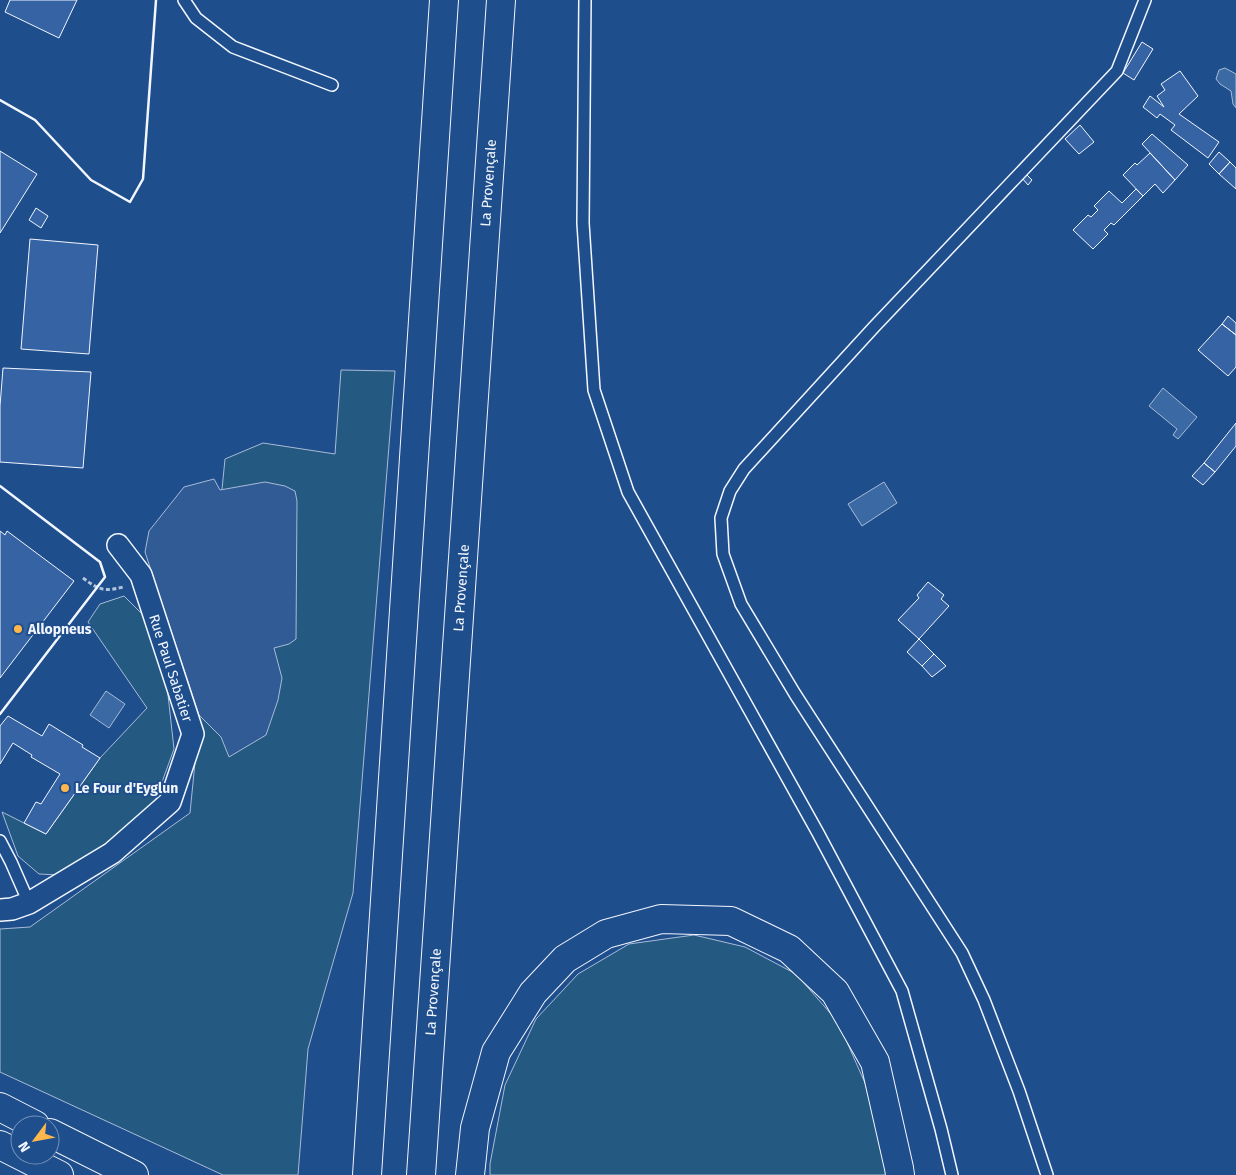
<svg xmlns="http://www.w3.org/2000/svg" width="1236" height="1175" viewBox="0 0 1236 1175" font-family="'Fira Sans',sans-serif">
  <rect width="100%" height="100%" fill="#1f4e8c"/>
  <!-- green -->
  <path fill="#245a82" stroke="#a8bbd7" d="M 341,370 L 395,371 L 353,893 L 308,1049 L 298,1175 L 223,1175 L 0,1072 L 0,929 L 30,927 L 190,813 L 225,459 L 263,443 L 335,454 Z
    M 124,596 L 143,615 L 167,686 L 174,749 L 154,804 L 101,850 L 59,875 L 39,874 L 18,856 L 2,812 L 46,834 L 100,758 L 147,708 L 88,622 L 100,604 Z
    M 694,935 L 745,947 L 796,974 L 838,1022 L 865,1083 L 885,1160 L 886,1175 L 490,1175 L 490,1164 L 505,1085 L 536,1019 L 578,974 L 629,944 Z"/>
  <!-- parking -->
  <path fill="#305b95" stroke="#a8bbd7" d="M 214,479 L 220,490 L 265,482 L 285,486 L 295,491 L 297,501 L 296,639 L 289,644 L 274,648 L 282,678 L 278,700 L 266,735 L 229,757 L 221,737 L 199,715 L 145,552 L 149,531 L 184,487 Z"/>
  <!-- water -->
  <path fill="#3b69a3" stroke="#a8bbd7" d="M 1225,68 L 1236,74 L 1236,108 L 1233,104 L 1231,91 L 1220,84 L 1216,79 L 1219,70 Z
    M 1163,388 L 1197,417 L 1178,439 L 1173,435 L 1177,429 L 1149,406 Z
    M 884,482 L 897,503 L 862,526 L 848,504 Z
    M 106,691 L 125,704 L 109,728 L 90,715 Z"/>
  <!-- building -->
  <path fill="#3563a3" stroke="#f2f6ff" d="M 10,0 L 77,0 L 59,38 L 5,12 Z
    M 1142,42 L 1153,49 L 1134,80 L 1123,73 Z
    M 1180,71 L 1198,96 L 1179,114 L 1219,142 L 1208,158 L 1171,130 L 1175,125 L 1160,114 L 1157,118 L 1143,107 L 1150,96 L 1164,107 L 1157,96 L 1165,90 L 1161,84 Z
    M 1080,125 L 1094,142 L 1079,154 L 1065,139 Z
    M 1152,134 L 1188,165 L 1175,180 L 1142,144 Z
    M 0,151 L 37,174 L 0,233 Z
    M 1219,152 L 1230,162 L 1219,174 L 1209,164 Z
    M 1150,153 L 1175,180 L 1163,193 L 1155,184 L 1143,196 L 1123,175 L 1135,163 L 1137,165 Z
    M 1230,162 L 1236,168 L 1236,189 L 1219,174 Z
    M 1026,174 L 1032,180 L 1028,185 L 1022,178 Z
    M 1136,189 L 1143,196 L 1114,225 L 1111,223 L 1104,230 L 1108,234 L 1093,249 L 1073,230 L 1088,215 L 1091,217 L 1098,210 L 1094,206 L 1109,191 L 1122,203 Z
    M 36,208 L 48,216 L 41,228 L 29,220 Z
    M 30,239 L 98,245 L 89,354 L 21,349 Z
    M 1228,316 L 1236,323 L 1236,335 L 1222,324 Z
    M 1222,324 L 1236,335 L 1236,367 L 1228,376 L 1198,350 Z
    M 3,368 L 91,372 L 83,468 L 0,462 L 0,406 Z
    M 1236,423 L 1236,446 L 1215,472 L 1204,463 Z
    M 1204,463 L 1215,472 L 1203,485 L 1192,476 Z
    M 0,531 L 5,535 L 7,531 L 74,581 L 0,678 Z
    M 928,582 L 944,595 L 941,599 L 949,606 L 919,639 L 898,620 L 919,598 L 917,595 Z
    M 919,639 L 934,654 L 922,666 L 907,652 Z
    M 934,654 L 946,666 L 932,677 L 922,666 Z
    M 8,716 L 42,736 L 49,724 L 83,745 L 82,747 L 100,758 L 46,834 L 24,823 L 36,802 L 41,804 L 60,774 L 31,757 L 32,755 L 13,743 L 0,764 L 0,726 Z"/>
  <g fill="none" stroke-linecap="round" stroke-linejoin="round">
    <defs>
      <path id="lane" d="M 184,0 L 196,18 L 233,47 L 332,85
        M 585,0 L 583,223 L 594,390 L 628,492 L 818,833 L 902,991 L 941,1129 L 952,1175
        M 0,841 L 11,862 L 29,903
        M 1047,1175 L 1019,1091 L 984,1000 L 962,953 L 795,694 L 741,604 L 723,554 L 721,518 L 730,491 L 744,469 L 874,327 L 1117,71 L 1145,0"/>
      <path id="street" d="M 0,910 L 12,909 L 29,903 L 112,853 L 170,802 L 193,734 L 141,575 L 118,545"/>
      <path id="secondary" d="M 0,1107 L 35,1125
        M 50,1133 L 134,1175
        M 0,1145 L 59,1175"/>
      <path id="highway" d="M 367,1175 L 444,0
        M 421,1175 L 501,0
        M 470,1175 L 475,1128 L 496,1052 L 533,993 L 565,959 L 606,934 L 661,919 L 731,921 L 789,949 L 835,992 L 875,1062 L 899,1168 L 900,1175"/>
    </defs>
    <!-- lane casing -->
    <use href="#lane" stroke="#f2f6ff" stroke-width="14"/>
    <!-- street casing -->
    <use href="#street" stroke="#f2f6ff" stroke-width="24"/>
    <!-- secondary casing -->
    <use href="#secondary" stroke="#f2f6ff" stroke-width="30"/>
    <!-- highway casing -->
    <use href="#highway" stroke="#f2f6ff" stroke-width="30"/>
    <!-- path -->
    <path stroke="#b3c4dc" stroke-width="3" stroke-dasharray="4 2.5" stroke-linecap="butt" d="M 83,578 C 99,590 104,592 123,587"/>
    <!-- lane -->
    <use href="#lane" stroke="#1f4e8c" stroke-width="11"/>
    <!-- street -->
    <use href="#street" stroke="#1f4e8c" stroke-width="21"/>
    <!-- secondary -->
    <use href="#secondary" stroke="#1f4e8c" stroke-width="28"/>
    <!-- highway -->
    <use href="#highway" stroke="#1f4e8c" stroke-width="28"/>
    <!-- wall -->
    <path stroke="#f2f6ff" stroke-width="2.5" d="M 0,100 L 35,120 L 91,180 L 130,202 L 143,179 L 156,0
      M 0,486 L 100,562 L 105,577 L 0,714"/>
  </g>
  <!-- markers -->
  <g fill="#ffb74d" stroke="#1f4e8c" stroke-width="2">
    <circle cx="18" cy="629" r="5"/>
    <circle cx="65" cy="788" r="5"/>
  </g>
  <g text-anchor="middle" stroke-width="4" stroke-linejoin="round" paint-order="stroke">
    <!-- street labels -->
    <g font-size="14" fill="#f2f6ff" stroke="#1f4e8c">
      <text transform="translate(488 183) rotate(-86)" y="5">La Provençale</text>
      <text transform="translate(461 588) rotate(-86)" y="5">La Provençale</text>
      <text transform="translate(171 668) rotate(72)" y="5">Rue Paul Sabatier</text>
      <text transform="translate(433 992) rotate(-86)" y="5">La Provençale</text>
    </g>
    <!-- poi labels -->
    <g font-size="14" font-weight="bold" fill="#f2f6ff" stroke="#1f4e8c" text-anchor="start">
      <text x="28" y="634">Allopneus</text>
      <text x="75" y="793">Le Four d'Eyglun</text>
    </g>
  </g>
  <!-- north arrow -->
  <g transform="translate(35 1140) rotate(238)"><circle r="24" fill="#1f4e8c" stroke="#7391ba"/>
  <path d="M0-4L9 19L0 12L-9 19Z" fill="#ffb74d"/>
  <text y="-8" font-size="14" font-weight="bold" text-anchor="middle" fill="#f2f6ff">N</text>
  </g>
</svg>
